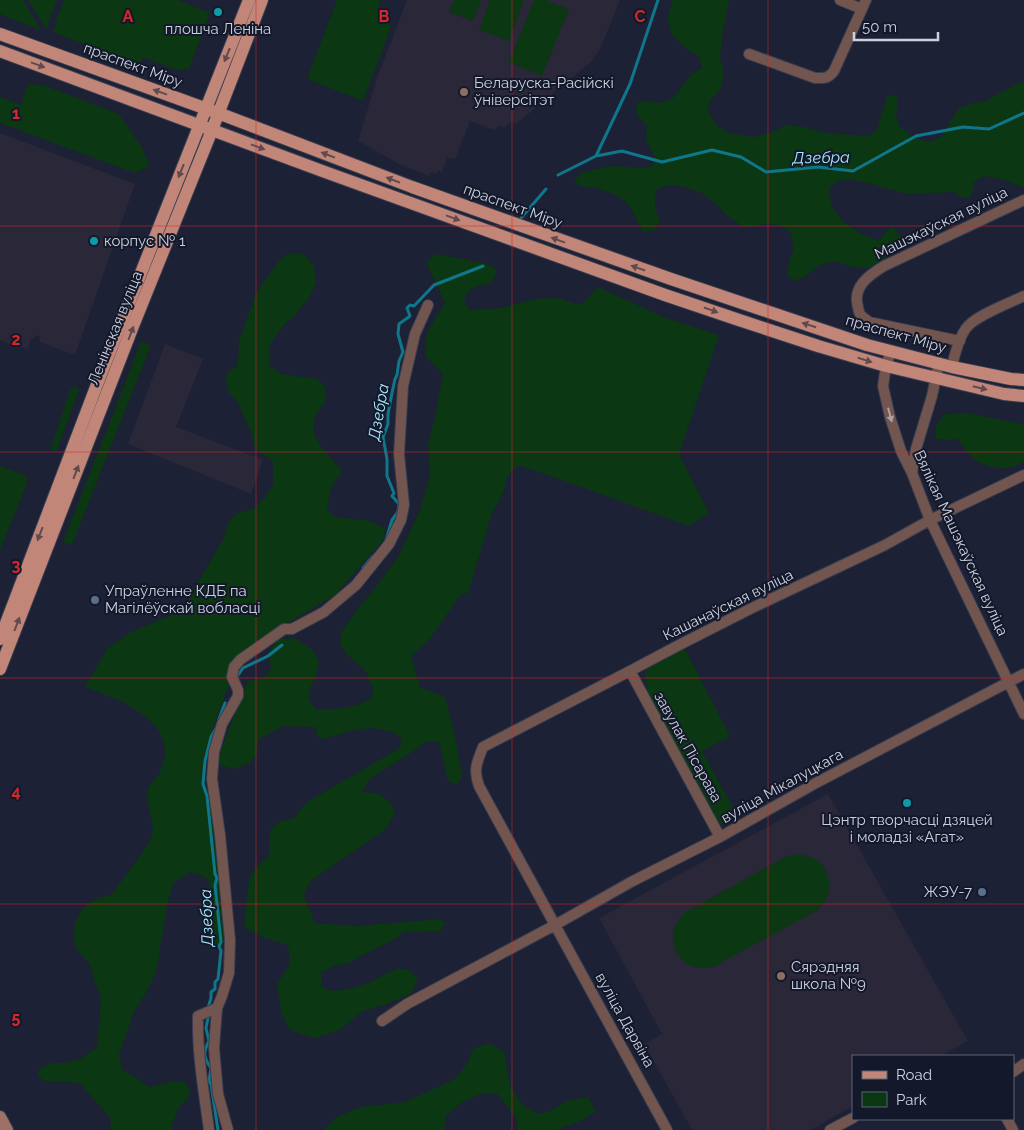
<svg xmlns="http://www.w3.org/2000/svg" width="1024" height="1130" viewBox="0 0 1024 1130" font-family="Raleway,sans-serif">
  <rect width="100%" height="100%" fill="#1c2135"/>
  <!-- education -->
  <path fill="#2a2738" d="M 407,0 L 620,0 L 601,47 L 591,62 L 516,124 L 510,122 L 505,127 L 499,126 L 494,130 L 470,121 L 455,159 L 447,158 L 442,172 L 438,171 L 437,174 L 431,172 L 429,176 L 401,165 L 358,141 L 376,81 Z
    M 0,133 L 135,184 L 75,355 L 39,342 L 40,337 L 36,335 L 34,339 L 31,338 L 28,349 L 14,346 L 0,340 Z
    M 165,344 L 203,359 L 176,427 L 263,460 L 251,494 L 128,444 Z
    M 828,794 L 968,1041 L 941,1056 L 853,1056 L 853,1106 L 811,1130 L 692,1130 L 644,1044 L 662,1034 L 599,918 Z"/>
  <!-- green -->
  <path fill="#0b3713" d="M 0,0 L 23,0 L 41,30 L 0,14 Z
    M 28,0 L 57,0 L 46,29 Z
    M 64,0 L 178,0 L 210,13 L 189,69 L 176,70 L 143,57 L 139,65 L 53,32 L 57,22 L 55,22 Z
    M 337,0 L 381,0 L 378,7 L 391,27 L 363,101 L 307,79 Z
    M 454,0 L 481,0 L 473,21 L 449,12 Z
    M 490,0 L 524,0 L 509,41 L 479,30 Z
    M 534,0 L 545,0 L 569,9 L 542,76 L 509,62 Z
    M 673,0 L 729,0 L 722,37 L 720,58 L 724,72 L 721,88 L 711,99 L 708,110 L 715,124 L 729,133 L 753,137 L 770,133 L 786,125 L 805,127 L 825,133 L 868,136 L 877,130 L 887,96 L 893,94 L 898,100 L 896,116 L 899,126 L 915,138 L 929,142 L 941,137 L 959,108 L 970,104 L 988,100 L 1003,91 L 1024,81 L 1024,188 L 1005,180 L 986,176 L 973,182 L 973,190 L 970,198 L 963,198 L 954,192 L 906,194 L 872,184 L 849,179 L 837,181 L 830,187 C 830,192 830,199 831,204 C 838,223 861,234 878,241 L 891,227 L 898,232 L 903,239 L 897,249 L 879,263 L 867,268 L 853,267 L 835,261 L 820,265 L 798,281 L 787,276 L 789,261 L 794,248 L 791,233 L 780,225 L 766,224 L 744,227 L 729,217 L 716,204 L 702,193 L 685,187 L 668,185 L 656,190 L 655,207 L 660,221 L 655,230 L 643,232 C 638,224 633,210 628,204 C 620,196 608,191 596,188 C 588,187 581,187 574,182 L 580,173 C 590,171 601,167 611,166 C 625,166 641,170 654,165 L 655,157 L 646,140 L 647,125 L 637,115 L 636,104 L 644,101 L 660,103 L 672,99 L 692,74 L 702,68 L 699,57 L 685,48 L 672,35 L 667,19 Z
    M 28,84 L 43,85 L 119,114 L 142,148 L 150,166 L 135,173 L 0,123 L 0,97 L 21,105 Z
    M 287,254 L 304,254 L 314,266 L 316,282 L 309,298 L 295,315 L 284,325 L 270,344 L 269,365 L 281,374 L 318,379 L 325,387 L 325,401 L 315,416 L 313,432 L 322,448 L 342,471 L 331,488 L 327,509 L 335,517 L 370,521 L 385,528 L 384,539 L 335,595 L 273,632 L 231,670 L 229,684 L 206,748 L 204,779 L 216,835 L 225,937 L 223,946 L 218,946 L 212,942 L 209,880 L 200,875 L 190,872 L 173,883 L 167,907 L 156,972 L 146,993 L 134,1012 L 119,1054 L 122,1069 L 150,1087 L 173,1081 L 185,1082 L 190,1090 L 188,1099 L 178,1108 L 172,1126 L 172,1130 L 110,1130 L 111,1119 L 80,1083 L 44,1081 L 38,1076 L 39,1069 L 51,1063 L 65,1063 L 82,1058 L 97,1047 L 101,998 L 95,982 L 90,964 L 77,950 L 74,941 L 75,922 L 84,907 L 96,899 L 112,894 L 150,842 L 153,827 L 147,798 L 148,788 L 160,772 L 165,757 L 164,742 L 158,729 L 142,714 L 124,702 L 85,687 L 107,649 L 131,632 L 174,614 L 187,601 L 223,540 L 228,524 L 235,514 L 253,509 L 265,498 L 273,485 L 273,461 L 255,449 L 252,435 L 237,401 L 229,393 L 226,380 L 227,373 L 238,365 L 239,340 L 257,292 L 278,262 Z
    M 437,254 L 488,264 L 497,270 L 495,277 L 489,284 C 476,286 470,287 464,300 L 469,310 L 502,308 L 535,299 L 559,298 L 578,305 L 584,302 L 598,287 L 666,318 L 719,335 L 679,454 L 709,513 L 689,526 L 584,488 L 519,465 L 508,475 L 503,493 L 492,513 L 468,593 L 461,594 L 430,639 L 411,656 L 420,687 L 445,697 L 454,731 L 462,776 L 457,785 L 448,780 C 444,767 443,753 438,741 L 425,742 L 414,751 L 371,778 L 361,792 L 378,793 L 391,803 L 395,814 L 386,829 L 312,880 L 306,889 L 304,896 L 315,923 L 357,926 L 439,919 L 445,923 L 441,931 L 403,932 L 397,938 L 363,955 L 351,962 L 332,967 L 321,972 L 321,987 L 333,991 L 349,989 L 369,983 L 385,974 L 399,968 L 409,970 L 418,979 L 411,994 L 384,1005 L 363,1011 L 338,1031 L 314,1038 L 290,1030 L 281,1012 L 277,984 L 290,964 L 288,945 L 265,938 L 244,927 L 249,879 L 256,867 L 269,856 L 269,839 L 271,830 L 277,823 L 294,818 L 307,802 L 400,748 L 402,738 L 393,732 L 372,728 L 350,731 L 325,739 L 317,737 L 316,727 L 283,726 L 259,739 L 256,756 L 249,763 L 233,769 L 218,764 L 222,747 L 248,681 L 266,677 L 271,668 L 269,651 L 278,639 L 294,638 L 314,651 L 319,662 L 316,676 L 310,688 L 308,699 L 316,709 C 338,709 350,709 371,699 L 373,689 L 365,670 L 347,655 L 340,644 L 342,631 L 359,607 L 372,592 L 399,555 L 420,510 L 430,475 L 428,443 L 435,418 L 443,374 L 425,356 L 427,332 L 445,303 L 426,262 Z
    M 141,342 L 151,345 L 72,545 L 63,542 Z
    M 74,386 L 77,387 L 79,390 L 57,450 L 53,451 L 51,448 L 70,390 Z
    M 967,413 L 1022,424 L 1024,426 L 1024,461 C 1010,473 985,469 972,457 C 967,453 963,444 957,439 L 946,440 L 936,439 L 936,426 L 945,414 Z
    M 0,466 L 27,476 L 26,480 L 28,481 L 0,550 Z
    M 685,649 L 730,736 L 702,751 L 737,815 L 718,826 L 648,696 L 645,672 L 646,669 L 671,654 Z
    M 795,854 C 827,854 841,887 818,910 L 713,967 C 679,975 659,938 684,913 L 783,858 Z
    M 490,1043 L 504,1052 L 510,1085 L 521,1103 L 537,1114 L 550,1111 L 567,1101 L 588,1097 L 596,1111 L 583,1120 L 561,1128 L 558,1130 L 518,1130 L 515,1116 L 496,1093 L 480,1094 L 462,1102 L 446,1116 L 444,1130 L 323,1130 L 337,1117 L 361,1107 L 405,1102 L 455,1079 L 468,1062 L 473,1049 Z"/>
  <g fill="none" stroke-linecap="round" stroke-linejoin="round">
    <!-- stream -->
    <path stroke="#0f778b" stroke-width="3" d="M 596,156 L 630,84 L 658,0
      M 558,175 L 596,156 L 622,151 L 662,162 L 712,150 L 741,157 L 766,172 L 818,167 L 853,171 L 916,136 L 963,127 L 989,129 L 1024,113
      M 521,218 L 546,189
      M 386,540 L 392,520 L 398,512 L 399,504 L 392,496 L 394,493 L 387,476 L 387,459 L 383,437 L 388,424 L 388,414 L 392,393 L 395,379 L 397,375 L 399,361 L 403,352 L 398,334 L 399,324 L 410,316 L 407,308 L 410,305 L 414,306 L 434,285 L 483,266
      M 363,568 L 373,556
      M 236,678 L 243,668 L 268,656 L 282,645
      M 219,719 L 225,703
      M 216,728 L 211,737 L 205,761 L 203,784 L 207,796 L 215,874 L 217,878 L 215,885 L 221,942 L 219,946 L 221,951 L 218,979 L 215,982 L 215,989 L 211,992 L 211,998 L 208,1008 L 208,1018 L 206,1028 L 209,1041 C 203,1052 203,1057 211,1068 L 209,1081 L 211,1084 L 218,1130"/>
    <defs>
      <path id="street" d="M 840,0 L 862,9
        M 749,54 L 815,78 C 824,78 828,79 834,71 L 866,0
        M 960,341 L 869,322 C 867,320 862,317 860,314 C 859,313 858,308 858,307 C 852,287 869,275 884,266 L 1024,200
        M 891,351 L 886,366 L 883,386 L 890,417 L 901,451 L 912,473 L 930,520 L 1024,714
        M 952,367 C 954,356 960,334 968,326 C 978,315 1009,303 1024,296
        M 912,473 L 916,449 L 932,396 L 939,363
        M 630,671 L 720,837
        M 382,1021 L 407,1004 L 555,925 L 631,882 L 720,837 L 816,783 L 1024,674
        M 1013,1072 L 1024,1064
        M 1007,1119 L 1013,1130
        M 209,1130 C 204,1092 197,1054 198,1016 L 217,1008
        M 228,1130 L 218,1094 L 214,1048 L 217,1008 L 222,996 L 229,973 L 230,940 L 220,835 L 212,779 L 214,752 L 222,724 L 238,696 L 238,690 L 232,677 L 234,667 L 240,660 L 284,629 L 292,629 L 324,612 L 356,585 L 389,544 L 401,520 L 404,505 L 399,454 L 403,386 L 415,334 L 428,305
        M 667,1130 L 479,786 C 473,770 477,762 483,747 L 630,671 L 681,644 L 752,608 L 885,545 L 930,520 L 1024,475
        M 830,1130 L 853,1118"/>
      <path id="secondary" d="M 0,1117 L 7,1130"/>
      <path id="primary" d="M 0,34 L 218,113 L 412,187 L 671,279 L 867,345 L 952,367 L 1011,379 L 1024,380
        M 0,51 L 325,172 L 665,295 L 739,320 L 818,346 L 886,366 L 1004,394 L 1024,396
        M 0,639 L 101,374 L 249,0
        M 0,669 L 133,326 L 212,130 L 262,0"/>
    </defs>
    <!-- street casing -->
    <use href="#street" stroke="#383d50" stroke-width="12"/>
    <!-- secondary casing -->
    <use href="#secondary" stroke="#383d50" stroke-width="14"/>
    <!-- primary casing -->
    <use href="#primary" stroke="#383d50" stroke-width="14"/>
    <!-- street -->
    <use href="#street" stroke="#72554e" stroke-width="10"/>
    <!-- secondary -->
    <use href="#secondary" stroke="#9e7166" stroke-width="12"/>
    <!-- primary -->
    <use href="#primary" stroke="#c18678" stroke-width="12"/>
  </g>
  <!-- one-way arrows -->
  <defs><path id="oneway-solid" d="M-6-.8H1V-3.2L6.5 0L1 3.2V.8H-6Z" transform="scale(1.25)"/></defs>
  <g fill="#614a4e">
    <use href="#oneway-solid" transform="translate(227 55) rotate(112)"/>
    <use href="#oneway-solid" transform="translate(38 65) rotate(20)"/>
    <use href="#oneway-solid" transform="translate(160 92) rotate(-160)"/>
    <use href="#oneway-solid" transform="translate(258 147) rotate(20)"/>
    <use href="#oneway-solid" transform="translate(328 155) rotate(-159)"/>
    <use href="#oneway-solid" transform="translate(181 171) rotate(112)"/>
    <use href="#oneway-solid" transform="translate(393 180) rotate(-159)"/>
    <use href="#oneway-solid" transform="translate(453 218) rotate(20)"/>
    <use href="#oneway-solid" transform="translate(558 240) rotate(-160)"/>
    <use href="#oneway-solid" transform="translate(638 268) rotate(-161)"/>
    <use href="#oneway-solid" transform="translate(711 310) rotate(19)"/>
    <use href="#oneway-solid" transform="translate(809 325) rotate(-162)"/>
    <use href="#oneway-solid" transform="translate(131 333) rotate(-69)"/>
    <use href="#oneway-solid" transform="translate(865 360) rotate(17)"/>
    <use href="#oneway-solid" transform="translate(980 388) rotate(13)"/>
    <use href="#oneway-solid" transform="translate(76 472) rotate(-69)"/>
    <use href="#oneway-solid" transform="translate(40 534) rotate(111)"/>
    <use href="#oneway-solid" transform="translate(17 624) rotate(-69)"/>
  </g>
  <use fill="#a99fa4" href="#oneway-solid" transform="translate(890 415) rotate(75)"/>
  <!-- grid -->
  <path fill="none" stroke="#d62828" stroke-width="1" stroke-opacity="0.55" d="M 256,0 L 256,1130M 512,0 L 512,1130M 768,0 L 768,1130M 0,226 L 1024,226M 0,452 L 1024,452M 0,678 L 1024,678M 0,904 L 1024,904"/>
  <!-- markers -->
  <g fill="#0f9aa8" stroke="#13182b" stroke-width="2">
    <circle cx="218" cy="12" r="5"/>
    <circle cx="94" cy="241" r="5"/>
    <circle cx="907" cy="803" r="5"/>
  </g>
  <g fill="#8d6e63" stroke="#13182b" stroke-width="2">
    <circle cx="464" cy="92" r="5"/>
    <circle cx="781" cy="976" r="5"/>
  </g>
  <g fill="#5c6f8a" stroke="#13182b" stroke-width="2">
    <circle cx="95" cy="600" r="5"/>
    <circle cx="982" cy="892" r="5"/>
  </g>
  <g text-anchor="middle" stroke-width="4" stroke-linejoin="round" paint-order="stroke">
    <!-- poi labels -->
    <g font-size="15" fill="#cdd1de" stroke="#13182b" text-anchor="start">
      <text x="218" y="34" text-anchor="middle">плошча Леніна</text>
      <text x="474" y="88">Беларуска-Расійскі<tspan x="474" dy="17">ўніверсітэт</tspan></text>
      <text x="104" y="246">корпус № 1</text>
      <text x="105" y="596">Упраўленне КДБ па<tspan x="105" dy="17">Магілёўскай вобласці</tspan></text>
      <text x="907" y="825" text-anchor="middle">Цэнтр творчасці дзяцей<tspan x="907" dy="17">і моладзі «Агат»</tspan></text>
      <text x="972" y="897" text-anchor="end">ЖЭУ-7</text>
      <text x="791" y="972">Сярэдняя<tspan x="791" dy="17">школа №9</tspan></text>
    </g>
    <!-- street labels -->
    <g font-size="15" fill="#cdd1de" stroke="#13182b">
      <text transform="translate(133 65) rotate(20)" y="5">праспект Міру</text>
      <text transform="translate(513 206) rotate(20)" y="5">праспект Міру</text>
      <text transform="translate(941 223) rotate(-26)" y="5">Машэкаўская вуліца</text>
      <text transform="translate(115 328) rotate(-68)" y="5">Ленінская вуліца</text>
      <text transform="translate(896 334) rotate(16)" y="5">праспект Міру</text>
      <text transform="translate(961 543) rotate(65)" y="5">Вялікая Машэкаўская вуліца</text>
      <text transform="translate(728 605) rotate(-26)" y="5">Кашанаўская вуліца</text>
      <text transform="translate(688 747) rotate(61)" y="5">завулак Пісарава</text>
      <text transform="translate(782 786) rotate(-29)" y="5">вуліца Мікалуцкага</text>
      <text transform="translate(625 1020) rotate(61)" y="5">вуліца Дарвіна</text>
    </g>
    <!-- water labels -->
    <g font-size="16" font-style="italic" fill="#a7eafc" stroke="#13182b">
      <text transform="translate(821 157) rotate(-1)" y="6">Дзебра</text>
      <text transform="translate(378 412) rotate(-80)" y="6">Дзебра</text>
      <text transform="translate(206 918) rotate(-92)" y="6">Дзебра</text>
    </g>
  </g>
  <g font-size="16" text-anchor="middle" font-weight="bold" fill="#d62828" stroke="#13182b" stroke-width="4" stroke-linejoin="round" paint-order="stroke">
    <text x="128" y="22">A</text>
    <text x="384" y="22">B</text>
    <text x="640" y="22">C</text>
    <text x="16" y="119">1</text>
    <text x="16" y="345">2</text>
    <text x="16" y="571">3</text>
    <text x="16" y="797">4</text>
    <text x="16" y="1023">5</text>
  </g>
  <!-- legend -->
  <rect x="852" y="1055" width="162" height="65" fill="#13182b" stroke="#5d6273"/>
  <rect x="862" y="1071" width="25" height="8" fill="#c18678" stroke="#5d6273"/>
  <text x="896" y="1080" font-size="15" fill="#cdd1de">Road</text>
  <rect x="862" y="1092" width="25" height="15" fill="#0b3713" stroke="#5d6273"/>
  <text x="896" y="1105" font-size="15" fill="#cdd1de">Park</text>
  <!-- scale -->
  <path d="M854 32v8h84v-8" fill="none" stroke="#cdd1de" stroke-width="2.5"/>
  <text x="862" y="32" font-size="15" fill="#cdd1de" stroke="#13182b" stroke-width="4" paint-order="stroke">50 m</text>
</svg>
